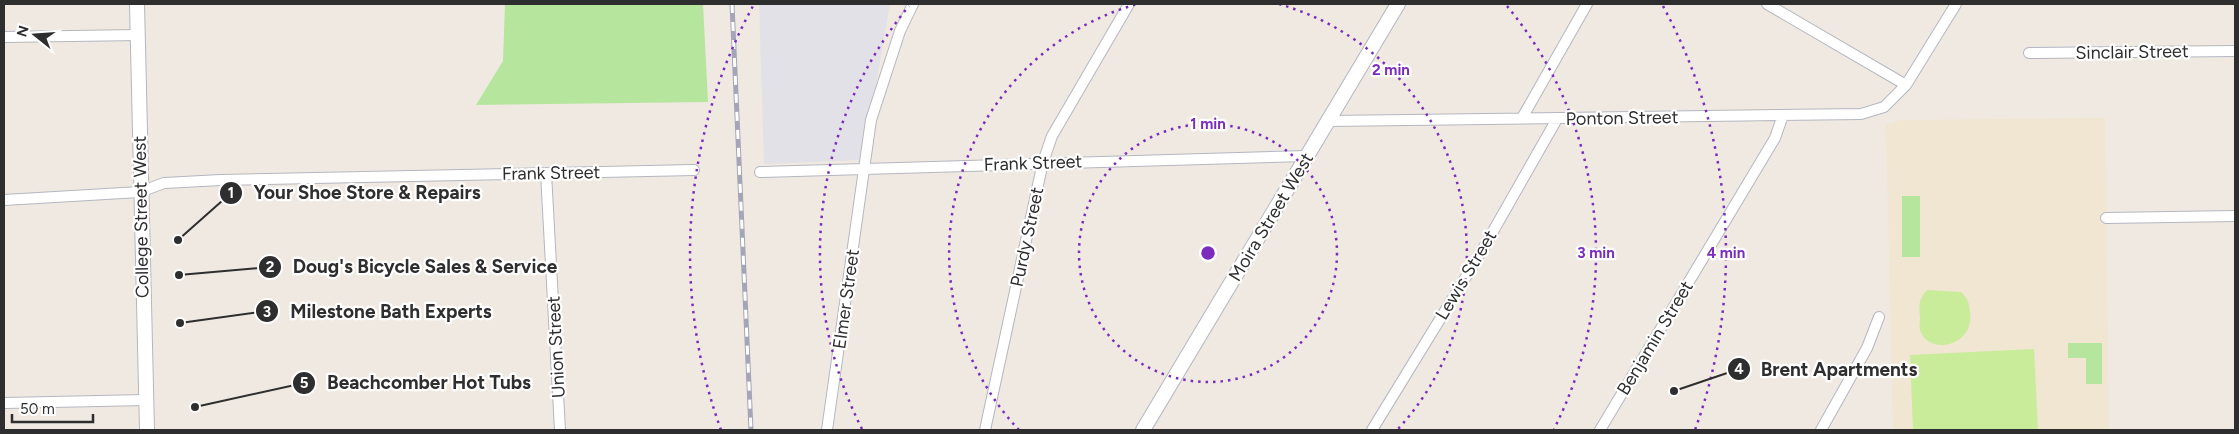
<svg xmlns="http://www.w3.org/2000/svg" width="2239" height="434" viewBox="0 0 2239 434" font-family="Figtree,sans-serif">
  <rect width="100%" height="100%" fill="#efe9e1"/>
  <!-- industrial -->
  <path fill="#e3e1e8" d="M 759,4 L 890,4 L 863,160 L 764,164 Z"/>
  <!-- education -->
  <path fill="#f0e6d1" d="M 2105,118 L 2109,430 L 1893,430 L 1886,125 L 1900,120 Z"/>
  <!-- green -->
  <path fill="#b6e59e" d="M 505,4 L 703,4 L 708,102 L 476,105 L 503,61 Z
    M 1902,196 L 1920,196 L 1920,257 L 1902,257 Z
    M 2068,343 L 2102,343 L 2102,384 L 2086,384 L 2086,358 L 2068,358 Z"/>
  <!-- pitch -->
  <path fill="#c9ec9a" d="M 1927,290 L 1961,292 C 1968,299 1969,302 1970,312 C 1975,347 1928,356 1920,330 C 1919,327 1920,322 1920,318 C 1919,304 1918,301 1927,290 Z
    M 2034,349 L 2038,430 L 1913,430 L 1910,355 Z"/>
  <g fill="none" stroke-linecap="round" stroke-linejoin="round">
    <defs>
      <path id="minor" d="M 1767,4 L 1906,85
        M 4,37 L 139,35
        M 2029,53 L 2235,51
        M 1522,118 L 1587,4
        M 1328,121 L 1861,114 L 1884,107 L 1906,85 L 1956,4
        M 760,172 L 1307,156
        M 546,173 L 560,430
        M 4,200 L 140,192 L 164,183 L 221,180 L 694,170
        M 2106,218 L 2235,216
        M 4,403 L 146,400
        M 827,430 L 871,120 L 900,31 L 913,4
        M 985,430 L 1043,162 L 1052,136 L 1129,4
        M 1372,430 L 1483,249 L 1557,119
        M 1600,430 L 1775,138 L 1783,115
        M 1821,430 L 1867,348 L 1879,317"/>
      <path id="secondary" d="M 137,4 L 147,430
        M 1143,430 L 1398,4"/>
    </defs>
    <!-- minor casing -->
    <use href="#minor" stroke="#b4b7c1" stroke-width="12"/>
    <!-- secondary casing -->
    <use href="#secondary" stroke="#b4b7c1" stroke-width="16"/>
    <!-- minor -->
    <use href="#minor" stroke="#fff" stroke-width="10"/>
    <!-- secondary -->
    <use href="#secondary" stroke="#fff" stroke-width="14"/>
    <defs>
      <path id="rail" d="M 732,4 L 751,430"/>
    </defs>
    <!-- rail casing -->
    <use href="#rail" stroke="#a3a6b8" stroke-width="5"/>
    <!-- rail -->
    <use href="#rail" stroke="#fff" stroke-width="3" stroke-dasharray="9" stroke-linecap="butt"/>
  </g>
  <!-- distance rings -->
  <g fill="none" stroke="#7b2cbf" stroke-width="2.5" stroke-dasharray="2.5 5">
    <circle cx="1208" cy="253" r="129"/>
    <path d="M1019 430A259 259 0 0 1 1137 4M1279 4A259 259 0 0 1 1397 430"/>
    <path d="M862 429A388 388 0 0 1 909 6M1507 6A388 388 0 0 1 1554 429"/>
    <path d="M721 430A518 518 0 0 1 753 6M1663 6A518 518 0 0 1 1695 430"/>
  </g>
  <g text-anchor="middle" stroke-width="4.5" stroke-linejoin="round" paint-order="stroke">
    <!-- street labels -->
    <g font-size="18" fill="#2e2e2e" stroke="#fff">
      <text transform="translate(2132 52) rotate(-1)" y="6">Sinclair Street</text>
      <text transform="translate(1622 118) rotate(-1)" y="6">Ponton Street</text>
      <text transform="translate(1033 163) rotate(-2)" y="6">Frank Street</text>
      <text transform="translate(551 173) rotate(-1)" y="6">Frank Street</text>
      <text transform="translate(141 217) rotate(-91)" y="6">College Street West</text>
      <text transform="translate(1271 217) rotate(-59)" y="6">Moira Street West</text>
      <text transform="translate(1027 237) rotate(-78)" y="6">Purdy Street</text>
      <text transform="translate(1466 275) rotate(-59)" y="6">Lewis Street</text>
      <text transform="translate(846 299) rotate(-82)" y="6">Elmer Street</text>
      <text transform="translate(1655 338) rotate(-59)" y="6">Benjamin Street</text>
      <text transform="translate(556 347) rotate(-93)" y="6">Union Street</text>
    </g>
  </g>
  <circle cx="1208" cy="253" r="8" fill="#7b2cbf" stroke="#fff" stroke-width="2.5"/>
  <g font-size="15" text-anchor="middle" font-weight="bold" fill="#7b2cbf" stroke="#fff" stroke-width="4.5" stroke-linejoin="round" paint-order="stroke">
    <text x="1391" y="75">2 min</text>
    <text x="1208" y="129">1 min</text>
    <text x="1596" y="258">3 min</text>
    <text x="1726" y="258">4 min</text>
  </g>
  <!-- callouts -->
  <path fill="none" stroke="#2e2e2e" stroke-width="2" d="M178 240L231 193M179 275L270 267M180 323L267 311M1674 391L1739 369M195 407L304 383"/>
  <g fill="#2e2e2e" stroke="#fff" stroke-width="2">
    <circle cx="178" cy="240" r="5"/>
    <circle cx="179" cy="275" r="5"/>
    <circle cx="180" cy="323" r="5"/>
    <circle cx="1674" cy="391" r="5"/>
    <circle cx="195" cy="407" r="5"/>
    <circle cx="231" cy="193" r="12"/>
    <circle cx="270" cy="267" r="12"/>
    <circle cx="267" cy="311" r="12"/>
    <circle cx="1739" cy="369" r="12"/>
    <circle cx="304" cy="383" r="12"/>
  </g>
  <g font-size="15" text-anchor="middle" font-weight="bold" fill="#fff">
    <text x="231" y="198">1</text>
    <text x="270" y="272">2</text>
    <text x="267" y="317">3</text>
    <text x="1739" y="374">4</text>
    <text x="304" y="388">5</text>
  </g>
  <g font-size="19" text-anchor="middle" font-weight="bold" fill="#2e2e2e" stroke="#fff" stroke-width="4.5" stroke-linejoin="round" paint-order="stroke">
    <text x="367" y="199">Your Shoe Store &amp; Repairs</text>
    <text x="425" y="273">Doug's Bicycle Sales &amp; Service</text>
    <text x="391" y="318">Milestone Bath Experts</text>
    <text x="1839" y="376">Brent Apartments</text>
    <text x="429" y="389">Beachcomber Hot Tubs</text>
  </g>
  <!-- border -->
  <rect width="2239" height="434" fill="none" stroke="#2e2e2e" stroke-width="10"/>
  <!-- north arrow -->
  <g transform="translate(35 35) rotate(287)" stroke="#ffffff" stroke-width="4" paint-order="stroke">
  <path d="M0-4L9 19L0 12L-9 19Z" fill="#2e2e2e"/>
  <text y="-8" font-size="14" font-weight="bold" text-anchor="middle" fill="#2e2e2e">N</text>
  </g>
  <!-- scale -->
  <path d="M12 414v8h81v-8" fill="none" stroke="#2e2e2e" stroke-width="2.5"/>
  <text x="20" y="414" font-size="15" fill="#2e2e2e" stroke="#ffffff" stroke-width="4" paint-order="stroke">50 m</text>
</svg>
